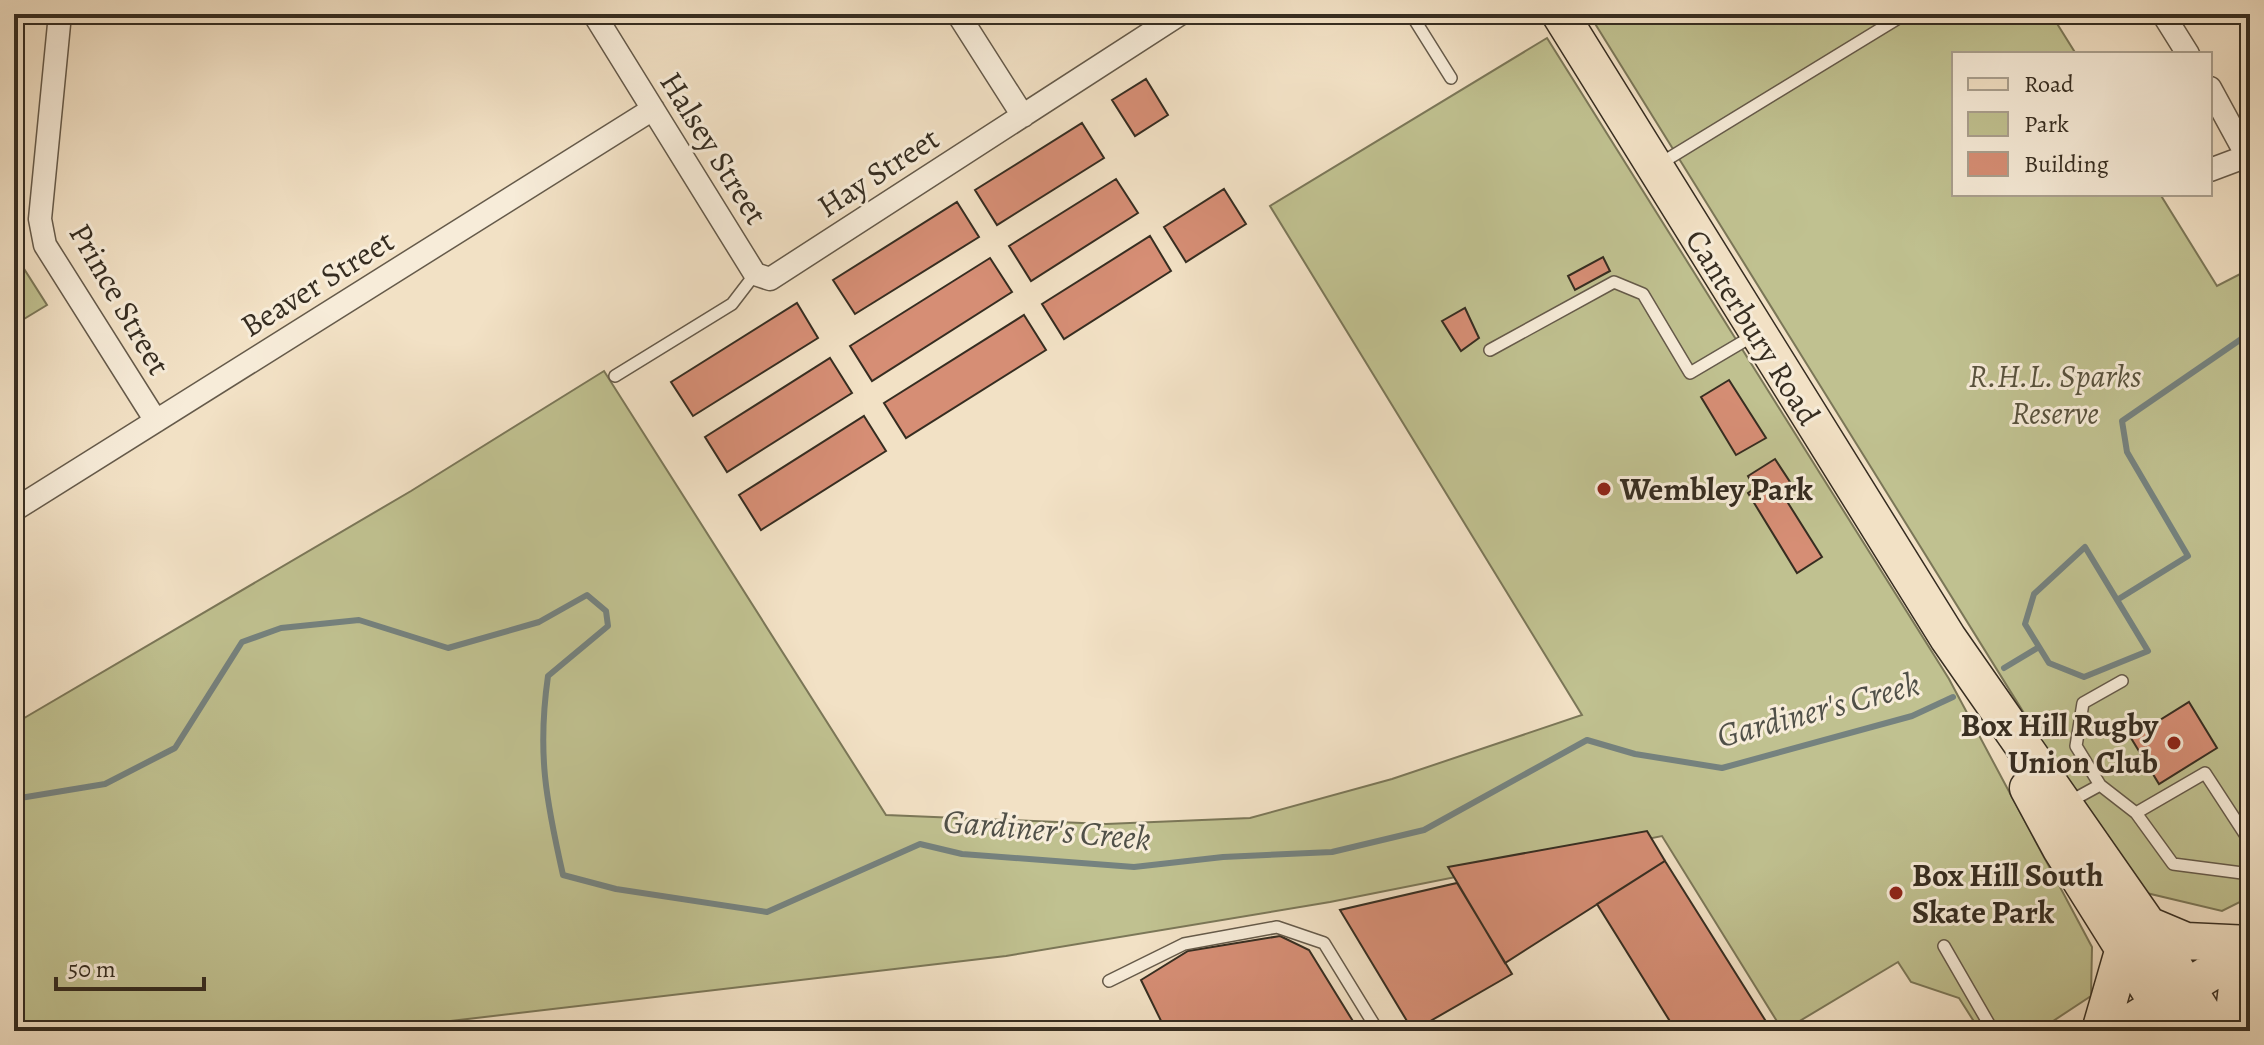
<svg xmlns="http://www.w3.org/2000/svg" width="2264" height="1045" viewBox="0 0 2264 1045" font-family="Alegreya,serif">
  <rect width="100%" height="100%" fill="#f2e1c5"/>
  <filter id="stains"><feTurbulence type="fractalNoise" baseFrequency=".0025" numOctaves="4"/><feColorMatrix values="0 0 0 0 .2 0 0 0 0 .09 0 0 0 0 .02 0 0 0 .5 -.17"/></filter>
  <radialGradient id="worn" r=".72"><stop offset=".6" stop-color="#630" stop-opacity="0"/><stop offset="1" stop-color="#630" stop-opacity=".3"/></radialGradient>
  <!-- green -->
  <path fill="#c0c190" stroke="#7b7758" stroke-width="2" d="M 1589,14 L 2051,14 L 2076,54 L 1954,54 L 1954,194 L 2160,194 L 2217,286 L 2250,269 L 2250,897 L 2222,911 L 2134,890 Z
    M 1547,38 L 1949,679 L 2092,947 L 2091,996 L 2038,1031 L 1980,1031 L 1959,998 L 1911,982 L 1898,962 L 1783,1031 L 1662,836 L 1330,902 L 1006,956 L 365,1031 L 14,1031 L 14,724 L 411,491 L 604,371 L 886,815 L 1106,824 L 1250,818 L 1392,779 L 1582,715 L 1270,206 Z
    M 14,253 L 47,305 L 14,325 Z"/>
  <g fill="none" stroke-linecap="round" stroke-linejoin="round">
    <!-- stream -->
    <path stroke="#75827f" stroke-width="6" d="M 2085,547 L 2148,651 L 2084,677 L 2049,663 L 2025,624 L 2034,594 Z
      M 2117,600 L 2188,556 L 2127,452 L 2122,421 L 2250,333
      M 2004,668 L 2039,647
      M 14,799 L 105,784 L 175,748 L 242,642 L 281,628 L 359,620 L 448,648 L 539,622 L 587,595 L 606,611 L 608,626 L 548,676 C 537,753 546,800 563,875 L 616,889 L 767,912 L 920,844 L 962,854 L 1134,867 L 1223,857 L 1332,852 L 1424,830 L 1587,740 L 1635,754 L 1722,768 L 1912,716 L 1953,697"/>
  </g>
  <!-- building -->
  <path fill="#d68e75" stroke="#362d21" stroke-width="2" d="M 1146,79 L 1168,115 L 1135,136 L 1112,100 Z
    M 1082,123 L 1104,158 L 997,225 L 975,190 Z
    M 1116,179 L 1138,213 L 1031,281 L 1009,246 Z
    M 1224,189 L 1246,224 L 1186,262 L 1164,227 Z
    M 957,202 L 979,237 L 855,314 L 833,280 Z
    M 1150,236 L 1171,271 L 1064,339 L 1042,304 Z
    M 1603,257 L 1610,271 L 1575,290 L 1568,276 Z
    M 990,258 L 1012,292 L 872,381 L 850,346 Z
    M 797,303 L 818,338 L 693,416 L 671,382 Z
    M 1465,308 L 1479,338 L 1461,351 L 1442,321 Z
    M 1024,315 L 1046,350 L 906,438 L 884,403 Z
    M 830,358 L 852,393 L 727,472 L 705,437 Z
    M 1729,380 L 1766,438 L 1736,455 L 1701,397 Z
    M 864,416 L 886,451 L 761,530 L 739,495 Z
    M 1775,459 L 1794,488 L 1783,495 L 1822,557 L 1797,573 L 1748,493 L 1755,488 L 1748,476 Z
    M 2189,702 L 2217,748 L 2159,784 L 2131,738 Z
    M 1647,831 L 1665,861 L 1505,963 L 1448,867 Z
    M 1665,861 L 1772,1031 L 1676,1031 L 1597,904 Z
    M 1457,883 L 1512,974 L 1413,1031 L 1340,910 Z
    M 1280,936 L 1309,950 L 1359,1031 L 1166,1031 L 1141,980 L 1188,951 Z"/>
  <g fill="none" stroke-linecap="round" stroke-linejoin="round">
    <defs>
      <path id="lane" d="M 1411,14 L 1451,78
        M 1658,165 L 1905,14
        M 1490,350 L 1614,282 L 1643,294 L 1690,373 L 1756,334
        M 615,376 L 732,304 L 755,274
        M 2122,681 L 2083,703 L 2076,746 L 2100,785 L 2136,813 L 2173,864 L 2250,874
        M 2069,802 L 2100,785
        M 2136,813 L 2205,773 L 2250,842
        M 1944,946 L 1993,1031
        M 1109,981 L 1184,944 L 1277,927 L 1324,943 L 1378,1031"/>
      <path id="street" d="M 60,14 L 40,219 L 45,245 L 156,421
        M 594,14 L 755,274 L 770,279 L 1180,14
        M 958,14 L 1023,116
        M 2163,14 L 2188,54
        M 2210,88 L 2247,156
        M 2210,170 L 2250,155
        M 14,510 L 653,109"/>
      <path id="primary" d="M 1560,14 L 1948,638 L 2148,925 L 2214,1031
        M 2028,788 L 2061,849 L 2175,1031
        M 2148,925 L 2186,941 L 2250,944
        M 2100,1031 L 2124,948
        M 2117,1031 L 2250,948
        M 2232,1031 L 2237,986 L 2250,957"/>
    </defs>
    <!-- lane casing -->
    <use href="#lane" stroke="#655a4a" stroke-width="14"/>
    <!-- street casing -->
    <use href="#street" stroke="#655a4a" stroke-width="25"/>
    <!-- primary casing -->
    <use href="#primary" stroke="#362d21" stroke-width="39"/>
    <!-- lane -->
    <use href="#lane" stroke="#f7ecd9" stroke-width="11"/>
    <!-- street -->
    <use href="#street" stroke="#f7ecd9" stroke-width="22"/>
    <!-- primary -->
    <use href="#primary" stroke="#f2e1c5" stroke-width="36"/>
  </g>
  <!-- markers -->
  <g fill="#8f2418" stroke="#f7ecd9" stroke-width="3">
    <circle cx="1604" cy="489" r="8"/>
    <circle cx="2174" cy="743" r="8"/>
    <circle cx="1896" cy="893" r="8"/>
  </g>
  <g text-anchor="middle" stroke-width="6" stroke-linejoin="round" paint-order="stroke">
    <!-- street labels -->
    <g font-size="32" fill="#362d21" stroke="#f7ecd9">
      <text transform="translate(714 148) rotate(58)" y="11">Halsey Street</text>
      <text transform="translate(878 172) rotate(-33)" y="11">Hay Street</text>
      <text transform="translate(317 283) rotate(-32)" y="11">Beaver Street</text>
      <text transform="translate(120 299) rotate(60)" y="11">Prince Street</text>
      <text transform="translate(1753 327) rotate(58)" y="11">Canterbury Road</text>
    </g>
    <!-- park labels -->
    <g font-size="32" font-style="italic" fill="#58523d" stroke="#f7ecd9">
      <text x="2055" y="387">R.H.L. Sparks<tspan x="2055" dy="37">Reserve</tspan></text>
    </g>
    <!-- poi labels -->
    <g font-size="32" font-weight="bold" fill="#362d21" stroke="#f7ecd9" text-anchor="start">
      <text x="1620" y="500">Wembley Park</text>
      <text x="2158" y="736" text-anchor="end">Box Hill Rugby<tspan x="2158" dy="37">Union Club</tspan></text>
      <text x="1912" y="886">Box Hill South<tspan x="1912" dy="37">Skate Park</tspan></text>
    </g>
    <!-- water labels -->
    <g font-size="34" font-style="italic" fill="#505048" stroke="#f7ecd9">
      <text transform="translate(1818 709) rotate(-15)" y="12">Gardiner's Creek</text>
      <text transform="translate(1047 829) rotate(5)" y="12">Gardiner's Creek</text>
    </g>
  </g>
  <!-- margin -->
  <rect width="2264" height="1045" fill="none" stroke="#f2e1c5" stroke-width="48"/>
  <rect x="16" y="16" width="2232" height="1013" fill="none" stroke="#362d21" stroke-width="4"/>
  <rect x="24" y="24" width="2216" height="997" fill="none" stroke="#362d21" stroke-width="2"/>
  <!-- legend -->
  <rect x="1952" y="52" width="260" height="144" fill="#f7ecd9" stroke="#aaa08f" stroke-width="2"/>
  <rect x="1968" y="78" width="40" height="12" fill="#f2e1c5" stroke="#aaa08f" stroke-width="2"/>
  <text x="2024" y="92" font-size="24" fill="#362d21">Road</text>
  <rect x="1968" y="112" width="40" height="24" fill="#c0c190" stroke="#aaa08f" stroke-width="2"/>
  <text x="2024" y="132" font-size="24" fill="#362d21">Park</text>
  <rect x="1968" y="152" width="40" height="24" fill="#d68e75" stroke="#aaa08f" stroke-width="2"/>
  <text x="2024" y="172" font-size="24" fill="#362d21">Building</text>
  <!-- scale -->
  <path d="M56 977v12h148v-12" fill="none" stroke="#362d21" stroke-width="4"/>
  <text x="68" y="977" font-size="24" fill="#362d21" stroke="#f7ecd9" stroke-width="6" paint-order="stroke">50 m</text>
  <rect width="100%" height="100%" filter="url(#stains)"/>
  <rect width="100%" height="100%" fill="url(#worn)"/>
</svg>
